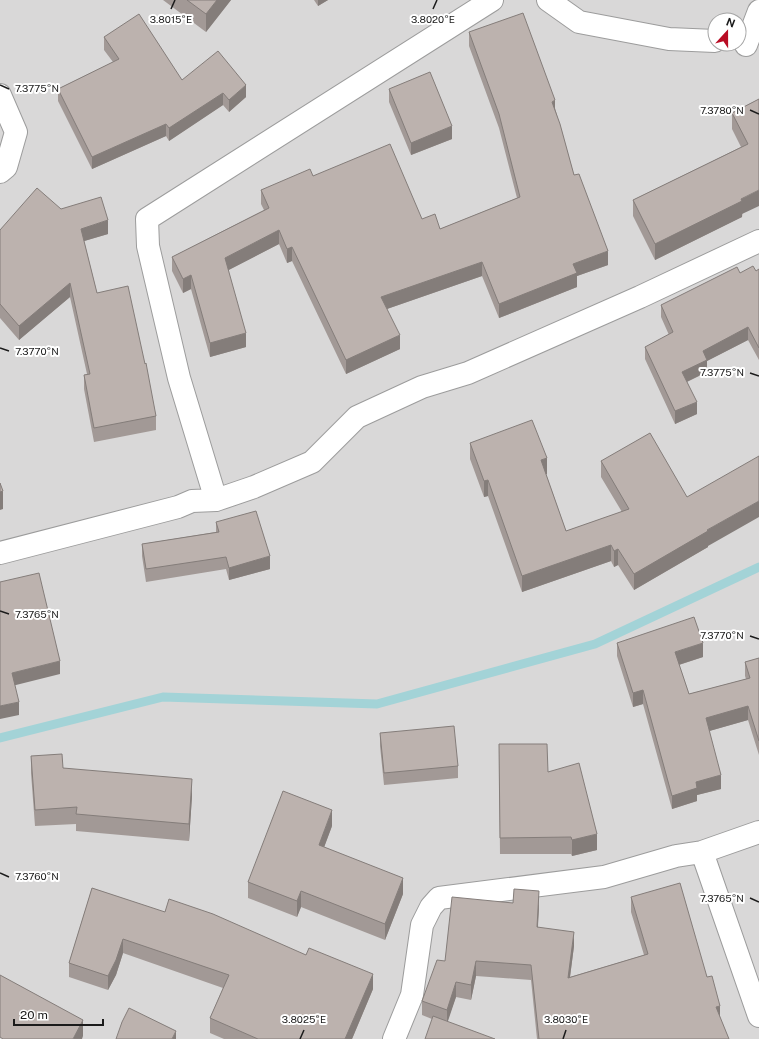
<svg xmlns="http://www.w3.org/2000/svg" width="759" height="1039" viewBox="0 0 759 1039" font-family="'Public Sans',sans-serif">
  <rect width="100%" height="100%" fill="#ece7e1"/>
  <!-- residential -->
  <path fill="#d9d8d8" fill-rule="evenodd" d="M 0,0 L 759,0 L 759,1039 L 0,1039 ZM 715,20 L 739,20 L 739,44 L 715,44 Z"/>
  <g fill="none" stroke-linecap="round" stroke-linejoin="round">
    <!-- stream -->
    <path stroke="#a3d3d7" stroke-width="9" d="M 0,738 L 163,697 L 377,704 L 595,644 L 759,567"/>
    <defs>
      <path id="street" d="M 548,0 L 579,22 L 669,39 L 715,41
        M 746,45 L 759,11
        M 0,95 L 16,132 L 6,167 L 0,172
        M 216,500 L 179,378 L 148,246 L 147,219 L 492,0
        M 0,553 L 178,507 L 192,501 L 216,500 L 254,487 L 312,462 L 357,417 L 422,387 L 468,373 L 640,297 L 759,241
        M 702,852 L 759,1016
        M 394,1039 L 412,995 L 422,925 L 431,907 L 439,898 L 604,877 L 676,856 L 702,852 L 759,832"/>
    </defs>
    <!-- street casing -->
    <use href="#street" stroke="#9c9c9c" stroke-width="24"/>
    <!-- street -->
    <use href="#street" stroke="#fff" stroke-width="22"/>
  </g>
  <!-- wall -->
  <path fill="#a29996" d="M 163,0 L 231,0 L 206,32 Z
    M 314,0 L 328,0 L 318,6 Z
    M 469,32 L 555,108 L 574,175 L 608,265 L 577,276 L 577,287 L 499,318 L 482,276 L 387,309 L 400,349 L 346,374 L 292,261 L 287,263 L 279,244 L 228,270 L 246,347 L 210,357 L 191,289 L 183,293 L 172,271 L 172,257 L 264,210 L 261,204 L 261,190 L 313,176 L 422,219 L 440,229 L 517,198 L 499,128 L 469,46 Z
    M 104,37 L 182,80 L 246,97 L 229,112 L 223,105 L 169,141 L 166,136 L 92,169 L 58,101 L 58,89 L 113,62 L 104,50 Z
    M 389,89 L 452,139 L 411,155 L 389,102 Z
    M 759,99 L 742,217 L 655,260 L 633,216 L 633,200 L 741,147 L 732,129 L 732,113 Z
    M 61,209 L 108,234 L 84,241 L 97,293 L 156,416 L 156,430 L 94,442 L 84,389 L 84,375 L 87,374 L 70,297 L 19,340 L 0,318 L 0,230 Z
    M 759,269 L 759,360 L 748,340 L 707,361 L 707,372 L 687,382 L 697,414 L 675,424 L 645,359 L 645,347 L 669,335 L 661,317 L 661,305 L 740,273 L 756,271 Z
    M 470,443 L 547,474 L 546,474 L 566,531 L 622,512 L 601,477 L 601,461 L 708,546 L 708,547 L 634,590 L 618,565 L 614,567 L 611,561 L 522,592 L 488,496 L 484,497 L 470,459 Z
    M 216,522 L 270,569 L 229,580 L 226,569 L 146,582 L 142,556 L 142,544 L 216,532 Z
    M 617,643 L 703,657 L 679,665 L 689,694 L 746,679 L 745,676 L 745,662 L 759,658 L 759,755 L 748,720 L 709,731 L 721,789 L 697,795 L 697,801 L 672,809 L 643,704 L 633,707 L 617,656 Z
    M 380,733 L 458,766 L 458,778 L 384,785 L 380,746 Z
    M 499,744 L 548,772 L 597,850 L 572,856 L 571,854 L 500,854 Z
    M 31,756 L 63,768 L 192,796 L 189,841 L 76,831 L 76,824 L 35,826 L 31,773 Z
    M 332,826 L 324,847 L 403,894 L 385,940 L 301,907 L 297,917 L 248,898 L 248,882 Z
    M 92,888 L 373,989 L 352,1039 L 224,1039 L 210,1033 L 210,1018 L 223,988 L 123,953 L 116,975 L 108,990 L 69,977 L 69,963 Z
    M 631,897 L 707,977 L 720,1018 L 729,1039 L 537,1039 L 531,980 L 476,976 L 471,1000 L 456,997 L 447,1021 L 432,1019 L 422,1015 L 422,1001 L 445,961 L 513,903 L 539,905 L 538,927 L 574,946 L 570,977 L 644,955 L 631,912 Z"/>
  <!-- shaded-wall -->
  <path fill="#847d7a" d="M 217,0 L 231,0 L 206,32 L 206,14 Z
    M 318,0 L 328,0 L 318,6 Z
    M 246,85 L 246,97 L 229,112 L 229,100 Z
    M 223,93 L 223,105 L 169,141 L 169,128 Z
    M 555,100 L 555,114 L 552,102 Z
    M 166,124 L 166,136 L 92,169 L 92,157 Z
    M 452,126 L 452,139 L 411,155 L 411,143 Z
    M 759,190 L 759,206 L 742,214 L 742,217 L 655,260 L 655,244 Z
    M 108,220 L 108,234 L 81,242 L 81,229 Z
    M 279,230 L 279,244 L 225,272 L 225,258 Z
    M 292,247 L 292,261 L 287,263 L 287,249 Z
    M 608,251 L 608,265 L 577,276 L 577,287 L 499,318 L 499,304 L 573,264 Z
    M 482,262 L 482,276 L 381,311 L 381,297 Z
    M 191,275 L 191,289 L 183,293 L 183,279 Z
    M 70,283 L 70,297 L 19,340 L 19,326 Z
    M 748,327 L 748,340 L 707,361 L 707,372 L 682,384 L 682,372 L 703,351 Z
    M 246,333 L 246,347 L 210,357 L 210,343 Z
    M 400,335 L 400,349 L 346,374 L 346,360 Z
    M 697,402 L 697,414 L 675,424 L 675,411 Z
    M 547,458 L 547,474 L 541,476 L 541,460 Z
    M 488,480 L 488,496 L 484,497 L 484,481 Z
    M 3,491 L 3,509 L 0,510 L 0,492 Z
    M 759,501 L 759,517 L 708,546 L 708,547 L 634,590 L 634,574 L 707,530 Z
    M 611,545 L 611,561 L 522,592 L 522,576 Z
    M 618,549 L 618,565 L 614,567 L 614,551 Z
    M 270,556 L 270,569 L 229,580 L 229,568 Z
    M 703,643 L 703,657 L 675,666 L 675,652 Z
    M 60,661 L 60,674 L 12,686 L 12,673 Z
    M 643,690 L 643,704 L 633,707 L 633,693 Z
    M 19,702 L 19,715 L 0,719 L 0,706 Z
    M 748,706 L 748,720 L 706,732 L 706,718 Z
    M 721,775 L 721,789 L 697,795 L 697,801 L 672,809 L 672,796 L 696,782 Z
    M 192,779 L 192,796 L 189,841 L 189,824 Z
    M 332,810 L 332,826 L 319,861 L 319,845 Z
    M 597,834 L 597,850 L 572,856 L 572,840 Z
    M 403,878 L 403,894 L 385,940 L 385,924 Z
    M 301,891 L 301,907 L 297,917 L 297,901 Z
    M 539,891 L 539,905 L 537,941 L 537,927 Z
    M 574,932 L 574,946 L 568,992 L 568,978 Z
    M 123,939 L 123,953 L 116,975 L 108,990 L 108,976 Z
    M 476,961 L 476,976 L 471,1000 L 471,985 Z
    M 373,974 L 373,989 L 352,1039 L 345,1039 Z
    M 456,982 L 456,997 L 447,1024 L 447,1010 Z
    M 720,1006 L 720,1020 L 716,1007 Z
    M 83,1020 L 83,1036 L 82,1039 L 73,1039 Z
    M 176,1031 L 176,1039 L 172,1039 Z"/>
  <!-- building -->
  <path fill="#bcb2ae" stroke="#847d7a" d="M 187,0 L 217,0 L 206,14 Z
    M 523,13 L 555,100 L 552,102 L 560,124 L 574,175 L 579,174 L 608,251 L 573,264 L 577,273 L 499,304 L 482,262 L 381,297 L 400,335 L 346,360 L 292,247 L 287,249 L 279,230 L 225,258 L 246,333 L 210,343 L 191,275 L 183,279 L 172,257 L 269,208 L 261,190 L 310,169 L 313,176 L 390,144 L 422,219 L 435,214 L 440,229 L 520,197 L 499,114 L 469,32 Z
    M 139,14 L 182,80 L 218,51 L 246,85 L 229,100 L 223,93 L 169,128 L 166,124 L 92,157 L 58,89 L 119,59 L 104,37 Z
    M 430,72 L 452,126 L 411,143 L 389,89 Z
    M 759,99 L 759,190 L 741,199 L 742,201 L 655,244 L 633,200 L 748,144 L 732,113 Z
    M 37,188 L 61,209 L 101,197 L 108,220 L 81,229 L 97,293 L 128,286 L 145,364 L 146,363 L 156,416 L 94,428 L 84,375 L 90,374 L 70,283 L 19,326 L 0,304 L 0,230 Z
    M 753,266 L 756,271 L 759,269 L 759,348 L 748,327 L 703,351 L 707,360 L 682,372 L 697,402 L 675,411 L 645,347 L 673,332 L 661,305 L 737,267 L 740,273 Z
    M 532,420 L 547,458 L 541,460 L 566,531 L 629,509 L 601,461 L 650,433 L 687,497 L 759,456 L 759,501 L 707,530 L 708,531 L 634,574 L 618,549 L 614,551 L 611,545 L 522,576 L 488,480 L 484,481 L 470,443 Z
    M 0,483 L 3,491 L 0,492 Z
    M 256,511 L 270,556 L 229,568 L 226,557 L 146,569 L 142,544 L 219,532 L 216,522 Z
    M 39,573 L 60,661 L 12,673 L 19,702 L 0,706 L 0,582 Z
    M 694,617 L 703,643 L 675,652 L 689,694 L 750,678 L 745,662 L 759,658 L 759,741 L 748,706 L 706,718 L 721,775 L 696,782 L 697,788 L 672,796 L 643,690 L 633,693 L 617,643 Z
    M 454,726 L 458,766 L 384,773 L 380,733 Z
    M 499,744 L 547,744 L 548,772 L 579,763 L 597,834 L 572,840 L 571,837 L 500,838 Z
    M 62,754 L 63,768 L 192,779 L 189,824 L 76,814 L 77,807 L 35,810 L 31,756 Z
    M 283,791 L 332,810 L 319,845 L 403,878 L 385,924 L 301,891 L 297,901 L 248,882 Z
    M 680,883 L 707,977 L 712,976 L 720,1006 L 716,1007 L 729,1039 L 539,1039 L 531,965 L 476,961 L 471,985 L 456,982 L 447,1010 L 422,1001 L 437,960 L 445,961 L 452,897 L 513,903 L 514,889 L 539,891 L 537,927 L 574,932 L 568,978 L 648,954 L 631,897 Z
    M 92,888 L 165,912 L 169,899 L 213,914 L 306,955 L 309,948 L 373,974 L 345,1039 L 258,1039 L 210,1018 L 229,975 L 123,939 L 116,960 L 108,976 L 69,963 Z
    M 0,975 L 83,1020 L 73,1039 L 3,1039 L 0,1037 Z
    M 129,1008 L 176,1031 L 172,1039 L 116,1039 L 122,1022 Z
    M 433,1016 L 495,1039 L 425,1039 Z"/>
  <!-- ticks -->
  <path fill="none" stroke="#1b1b1b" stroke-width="1.5" d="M 171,9 L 175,0M 433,9 L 437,0M 0,85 L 9,89M 750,110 L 759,114M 0,348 L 9,351M 750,373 L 759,376M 0,611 L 9,614M 750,636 L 759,639M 0,873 L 9,877M 750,898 L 759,902M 300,1039 L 304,1030M 563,1039 L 566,1030"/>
  <g font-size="10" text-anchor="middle" fill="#1b1b1b" stroke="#fff" stroke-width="4" stroke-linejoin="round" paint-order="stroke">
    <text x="171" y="23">3.8015°E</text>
    <text x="433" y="23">3.8020°E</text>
    <text x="37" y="92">7.3775°N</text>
    <text x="722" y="114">7.3780°N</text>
    <text x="37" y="355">7.3770°N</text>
    <text x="722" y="376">7.3775°N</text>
    <text x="37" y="618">7.3765°N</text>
    <text x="722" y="639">7.3770°N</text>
    <text x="37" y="880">7.3760°N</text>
    <text x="722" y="902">7.3765°N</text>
    <text x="304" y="1023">3.8025°E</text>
    <text x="566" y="1023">3.8030°E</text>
  </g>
  <!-- north arrow -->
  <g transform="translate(727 32) rotate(21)"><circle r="19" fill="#ffffff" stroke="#a4a4a4"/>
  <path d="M0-3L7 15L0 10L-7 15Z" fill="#b90c24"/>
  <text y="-6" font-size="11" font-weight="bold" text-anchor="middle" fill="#1b1b1b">N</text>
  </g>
  <!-- scale -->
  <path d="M14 1019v6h89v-6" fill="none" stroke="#1b1b1b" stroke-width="2"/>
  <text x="20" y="1019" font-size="12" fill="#1b1b1b" stroke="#ffffff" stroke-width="3" paint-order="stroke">20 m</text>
</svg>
